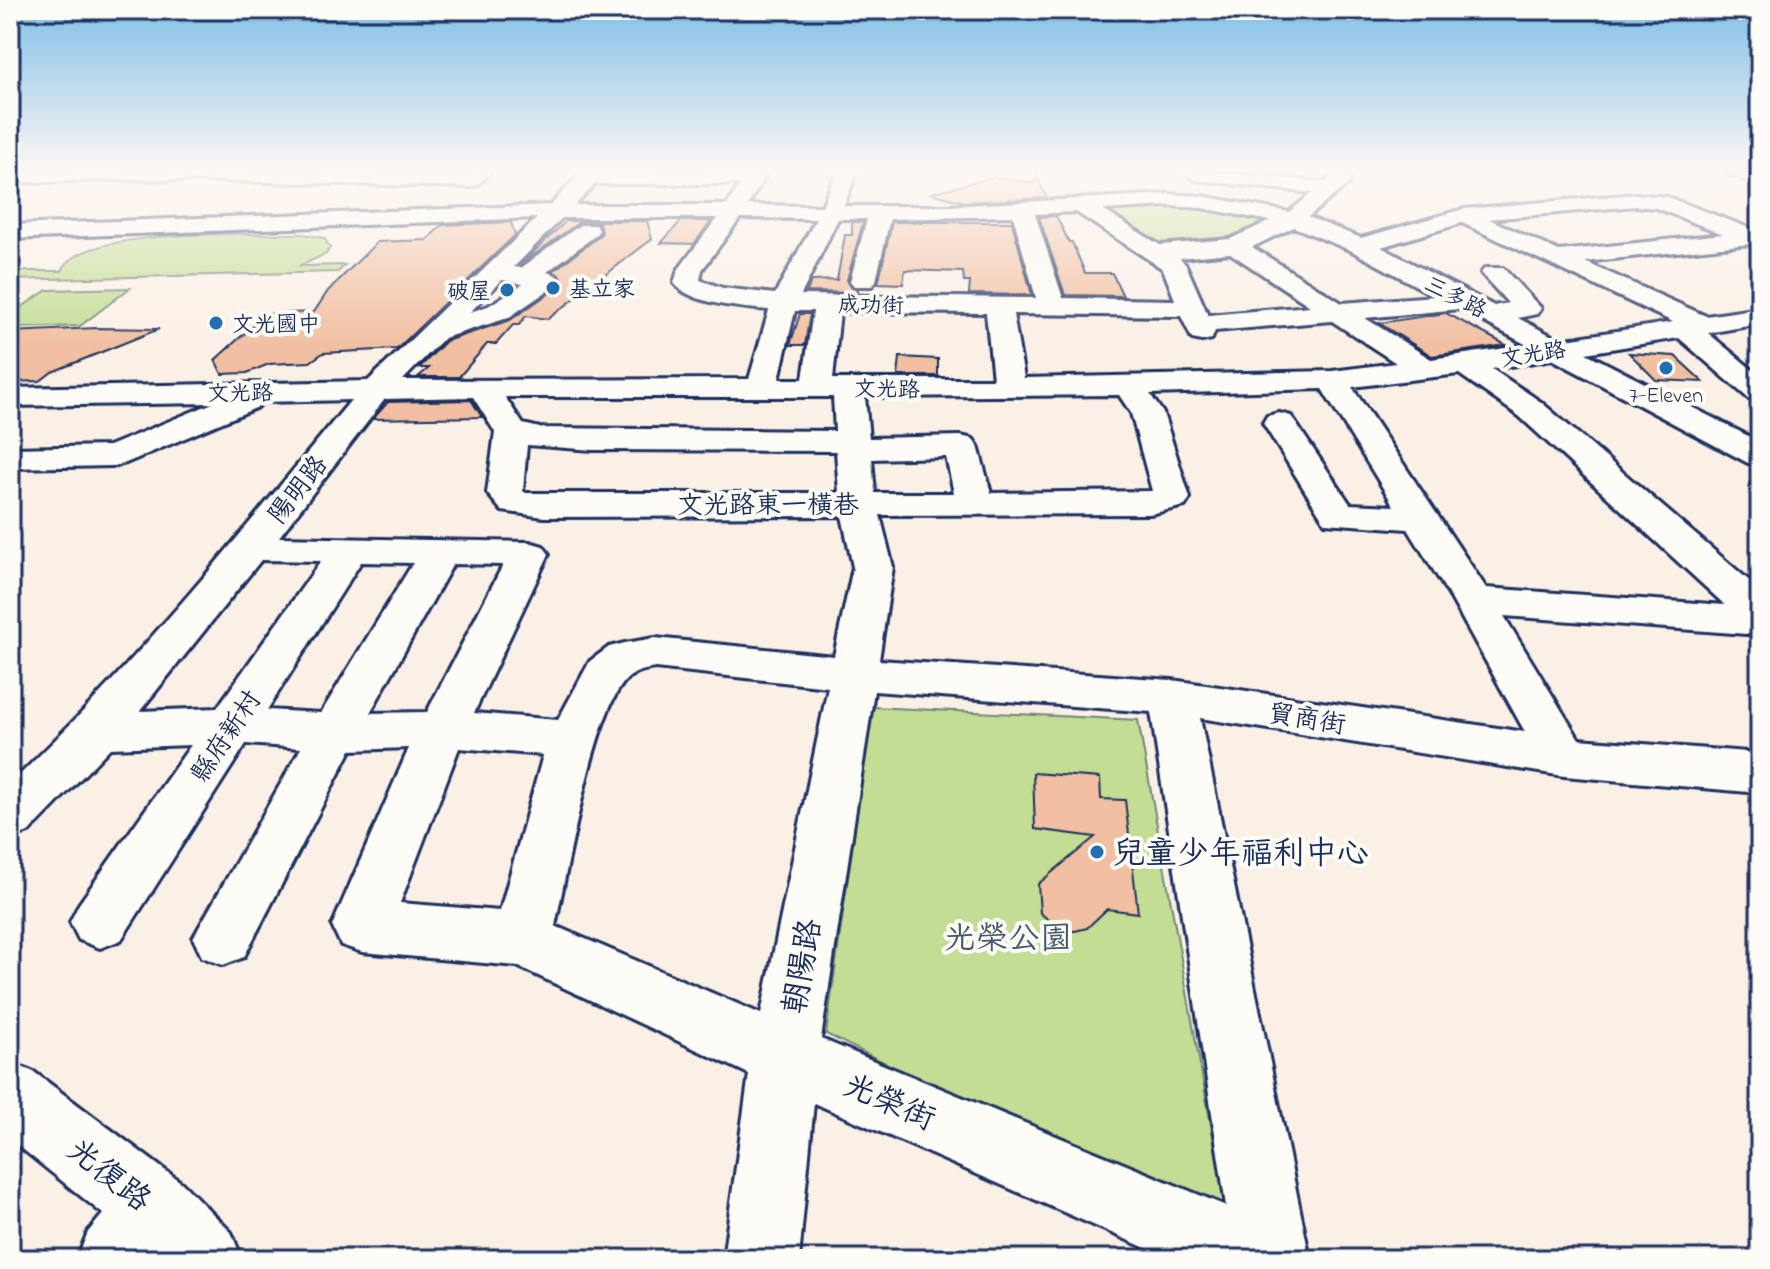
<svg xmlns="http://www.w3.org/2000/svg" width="1770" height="1269" viewBox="0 0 1770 1269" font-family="'Indie Flower','LXGW WenKai TC',sans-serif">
  <rect width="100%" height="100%" fill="#fbf0e6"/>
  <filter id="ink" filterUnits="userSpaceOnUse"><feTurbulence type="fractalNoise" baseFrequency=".0125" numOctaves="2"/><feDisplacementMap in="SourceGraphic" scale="16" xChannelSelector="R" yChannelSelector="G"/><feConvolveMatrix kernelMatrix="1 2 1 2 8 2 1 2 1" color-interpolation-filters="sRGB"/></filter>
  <g filter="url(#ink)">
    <!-- green -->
    <path fill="#c3dd94" stroke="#6f8679" stroke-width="2" d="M 1196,203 L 1278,223 L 1235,237 L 1167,247 L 1099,206 Z
      M 303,234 L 324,238 L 330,248 L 326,254 L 299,266 L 345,265 L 338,272 L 10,280 L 24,271 L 62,271 C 77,226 259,235 303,234 Z
      M 130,288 L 80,326 L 10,328 L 10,315 L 47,290 Z
      M 872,707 L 1138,720 L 1230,1231 L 826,1034 Z"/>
    <!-- building -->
    <path fill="#f1bfa1" stroke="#1b2f5e" stroke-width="2" d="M 1036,175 L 1047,198 L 963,202 L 931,193 L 994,177 L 1035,183 Z
      M 1056,216 L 1069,242 L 1072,242 L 1085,273 L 1112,273 L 1123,296 L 1065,295 L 1039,217 Z
      M 566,221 L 647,221 L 652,239 L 548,319 L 526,316 L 519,325 L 513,325 L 496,344 L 487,344 L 459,377 L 418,377 L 429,368 L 419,368 L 446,341 L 510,320 L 558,287 L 563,280 L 553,271 L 598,237 L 602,232 L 599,223 L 578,223 L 520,265 Z
      M 681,221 L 711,221 L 694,244 L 661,243 Z
      M 511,222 L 515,235 L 397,349 L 323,353 L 310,362 L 269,364 L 247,373 L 222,374 L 215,360 L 266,314 L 314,312 L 328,291 L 377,242 L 427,240 L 442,225 Z
      M 852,222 L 863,222 L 847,280 L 852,288 L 857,289 L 857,293 L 807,292 L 811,281 L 837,280 L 845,235 L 852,235 Z
      M 892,222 L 1012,222 L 1032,295 L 969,294 L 970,282 L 964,282 L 963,272 L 905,270 L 903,284 L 878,283 Z
      M 1446,313 L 1506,345 L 1432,356 L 1379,323 Z
      M 800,314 L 810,314 L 805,345 L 790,345 Z
      M 97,328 L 159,329 L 52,372 L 40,381 L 10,382 L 10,332 Z
      M 1629,353 L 1675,356 L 1703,382 L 1656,380 Z
      M 900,357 L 938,359 L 938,376 L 898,376 Z
      M 471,400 L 482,417 L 373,419 L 388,402 Z
      M 1033,773 L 1100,778 L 1101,799 L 1125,800 L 1138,913 L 1107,909 L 1087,928 L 1075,931 L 1062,930 L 1040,913 L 1038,884 L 1095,837 L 1035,829 Z"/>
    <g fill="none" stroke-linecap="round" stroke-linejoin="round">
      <defs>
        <path id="minor" d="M 263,170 L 466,175 L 471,170 L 492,170 L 478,185 L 471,187 L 137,179 L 10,183 L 10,171 Z
          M 583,170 L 769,170 L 748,205 L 822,206 L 837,170 L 857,170 L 844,206 L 948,206 L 1168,194 L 1202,196 L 1289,212 L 1312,193 L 1196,180 L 1186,174 L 1189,170 L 1325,182 L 1332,177 L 1333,170 L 1353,170 L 1349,183 L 1308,217 L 1361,238 L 1464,209 L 1636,194 L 1667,197 L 1760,232 L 1760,247 L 1750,244 L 1585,262 L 1706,316 L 1760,308 L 1760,324 L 1708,333 L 1760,376 L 1760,401 L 1749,399 L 1679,338 L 1586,353 L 1760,442 L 1760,466 L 1748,463 L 1552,359 L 1492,369 L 1541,402 L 1760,590 L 1760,635 L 1504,616 L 1579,739 L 1760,753 L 1760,793 L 1564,776 L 1200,718 L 1310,1259 L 1171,1259 L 814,1103 L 799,1259 L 723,1259 L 749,1074 L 517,966 L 362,952 L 341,945 L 332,926 L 409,748 L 351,750 L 244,957 L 223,965 L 202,957 L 193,938 L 301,748 L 246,744 L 121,940 L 100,948 L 79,940 L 70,922 L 79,904 L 191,745 L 110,748 L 29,832 L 10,838 L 10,784 C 135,666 242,532 351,400 L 262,402 L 258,407 L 126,463 L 114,466 L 10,468 L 10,448 L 109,446 L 213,403 L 10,406 L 10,388 L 368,381 L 537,218 L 10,239 L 10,225 L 551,205 ZM 595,184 L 740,184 L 727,205 L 575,205 ZM 1168,206 L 1202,208 L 1270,221 L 1230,239 L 1160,245 L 1103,210 ZM 1636,206 L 1656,208 L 1723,234 L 1559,251 L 1489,219 ZM 1076,212 L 1163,269 L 1175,300 L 1063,298 L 1035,214 ZM 1013,216 L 1036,298 L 801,295 L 838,219 L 867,219 L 850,281 L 854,286 L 872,286 L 876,281 L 890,219 ZM 562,218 L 717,218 L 678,270 L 674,283 C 689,304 744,308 769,310 L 749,379 L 403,380 L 444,338 L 508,318 L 556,285 L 560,280 L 556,275 L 547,272 L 596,235 L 599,230 L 596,225 L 580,225 L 521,268 L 514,267 ZM 740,218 L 816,219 L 775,294 L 723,288 L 700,280 L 702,270 ZM 1462,223 L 1673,322 L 1560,340 L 1518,318 L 1537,314 L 1541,308 L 1503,268 L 1485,268 L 1481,273 L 1508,303 L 1494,306 L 1381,247 ZM 1294,227 L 1352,251 L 1435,296 L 1342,303 L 1252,247 ZM 1230,253 L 1310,306 L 1208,315 L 1186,265 L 1180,258 ZM 502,280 L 523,284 L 488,306 L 470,312 ZM 1460,309 L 1527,345 L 1431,359 L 1365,318 ZM 795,311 L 813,311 L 803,379 L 779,379 ZM 840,312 L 986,313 L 993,379 L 833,379 ZM 1013,314 L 1181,316 L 1192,339 L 1202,341 L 1212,339 L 1215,331 L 1332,321 L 1396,363 L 1332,371 L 1024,378 ZM 1459,374 L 1519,416 L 1725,605 L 1486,588 L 1352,387 ZM 1322,389 L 1394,506 L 1350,504 L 1291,416 L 1279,413 L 1267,416 L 1263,423 L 1325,523 L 1408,529 L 1452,600 L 1525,732 L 1172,680 L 879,660 L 893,567 L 880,515 L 1150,514 L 1185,506 L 1190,498 L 1163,413 L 1150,394 ZM 1119,395 L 1131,413 L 1152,491 L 991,493 L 978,446 L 973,439 L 961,436 L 869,438 L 865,397 ZM 473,397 L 495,432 L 487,493 L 502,511 L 544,517 L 842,516 L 853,567 L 834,656 L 655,638 L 625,643 L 609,647 L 590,661 L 558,720 L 474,713 L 549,554 L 543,546 L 529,542 L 279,537 L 385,399 ZM 505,397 L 833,397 L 835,431 L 540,428 L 523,424 ZM 527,445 L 593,450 L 836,451 L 839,493 L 526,493 L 523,491 ZM 946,457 L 954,493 L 875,493 L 872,459 ZM 261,560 L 321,561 L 217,708 L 140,711 ZM 361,562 L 413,563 L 321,713 L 267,710 ZM 453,564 L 503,565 L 427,712 L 370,713 ZM 655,668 L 828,687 L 761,1014 L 555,926 C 567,874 593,711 627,679 C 636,671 644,670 655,668 ZM 874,691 L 1151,712 L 1226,1206 L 821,1039 ZM 459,748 L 543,755 L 500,911 L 400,903 Z
          M 1726,170 L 1760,173 L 1760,186 L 1729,174 Z
          M 10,1062 L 34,1072 L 182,1183 L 231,1232 L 242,1259 L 77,1259 L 88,1232 L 103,1214 L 10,1139 Z"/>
      </defs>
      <!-- minor casing -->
      <use href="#minor" stroke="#1b2f5e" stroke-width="6"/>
      <!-- minor -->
      <use href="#minor" fill="#fdfcf7" fill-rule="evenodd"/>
    </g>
  </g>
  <!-- sky -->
  <linearGradient id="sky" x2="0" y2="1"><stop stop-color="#80bfe7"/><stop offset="0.49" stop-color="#fdf8f4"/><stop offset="1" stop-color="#fdf8f4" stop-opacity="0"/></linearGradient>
  <rect width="1770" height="348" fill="url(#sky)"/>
  <!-- markers -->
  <g fill="#1f6fb2" stroke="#fdfcf7" stroke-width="3">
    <circle cx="553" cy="288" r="8"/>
    <circle cx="507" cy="290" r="8"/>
    <circle cx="216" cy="323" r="8"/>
    <circle cx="1666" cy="368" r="8"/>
    <circle cx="1097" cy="852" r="8"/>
  </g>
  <g text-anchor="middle" stroke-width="8" stroke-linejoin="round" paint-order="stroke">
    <!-- far-poi labels -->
    <g font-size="22" fill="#1b2f5e" stroke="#fdfcf7" text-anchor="start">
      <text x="569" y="296">基立家</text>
      <text x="491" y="298" text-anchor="end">破屋</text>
      <text x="232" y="331">文光國中</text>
      <text x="1666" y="402" text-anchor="middle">7-Eleven</text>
    </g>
    <!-- far-street labels -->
    <g font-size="22" fill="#1b2f5e" stroke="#fdfcf7">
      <text transform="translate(1456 296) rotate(27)" y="8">三多路</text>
      <text transform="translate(871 304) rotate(1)" y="8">成功街</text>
      <text transform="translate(1533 353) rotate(-9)" y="8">文光路</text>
      <text transform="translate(887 388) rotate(1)" y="8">文光路</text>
      <text transform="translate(240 392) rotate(-1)" y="8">文光路</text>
    </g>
    <!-- street labels -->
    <g font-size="26" fill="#1b2f5e" stroke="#fdfcf7">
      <text transform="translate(297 489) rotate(-52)" y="9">陽明路</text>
      <text x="768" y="513">文光路東一橫巷</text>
      <text transform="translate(1307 718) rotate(9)" y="9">貿商街</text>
      <text transform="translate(225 736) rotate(-56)" y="9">縣府新村</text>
    </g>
    <!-- near-poi labels -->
    <g font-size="32" fill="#1b2f5e" stroke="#fdfcf7" text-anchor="start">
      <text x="1113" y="863">兒童少年福利中心</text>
    </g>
    <!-- near-park labels -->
    <g font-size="32" fill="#455a6c" stroke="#fdfcf7">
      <text x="1008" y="948">光榮公園</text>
    </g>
    <!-- near-street labels -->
    <g font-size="32" fill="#1b2f5e" stroke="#fdfcf7">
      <text transform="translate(801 966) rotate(-80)" y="11">朝陽路</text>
      <text transform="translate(890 1101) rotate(23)" y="11">光榮街</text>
      <text transform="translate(110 1174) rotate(38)" y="11">光復路</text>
    </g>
  </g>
  <!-- margin -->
  <rect width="1770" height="1269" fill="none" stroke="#fdfcf7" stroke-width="40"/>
  <rect x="20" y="20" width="1730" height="1229" fill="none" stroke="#1b2f5e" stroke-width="3" filter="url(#ink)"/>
</svg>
